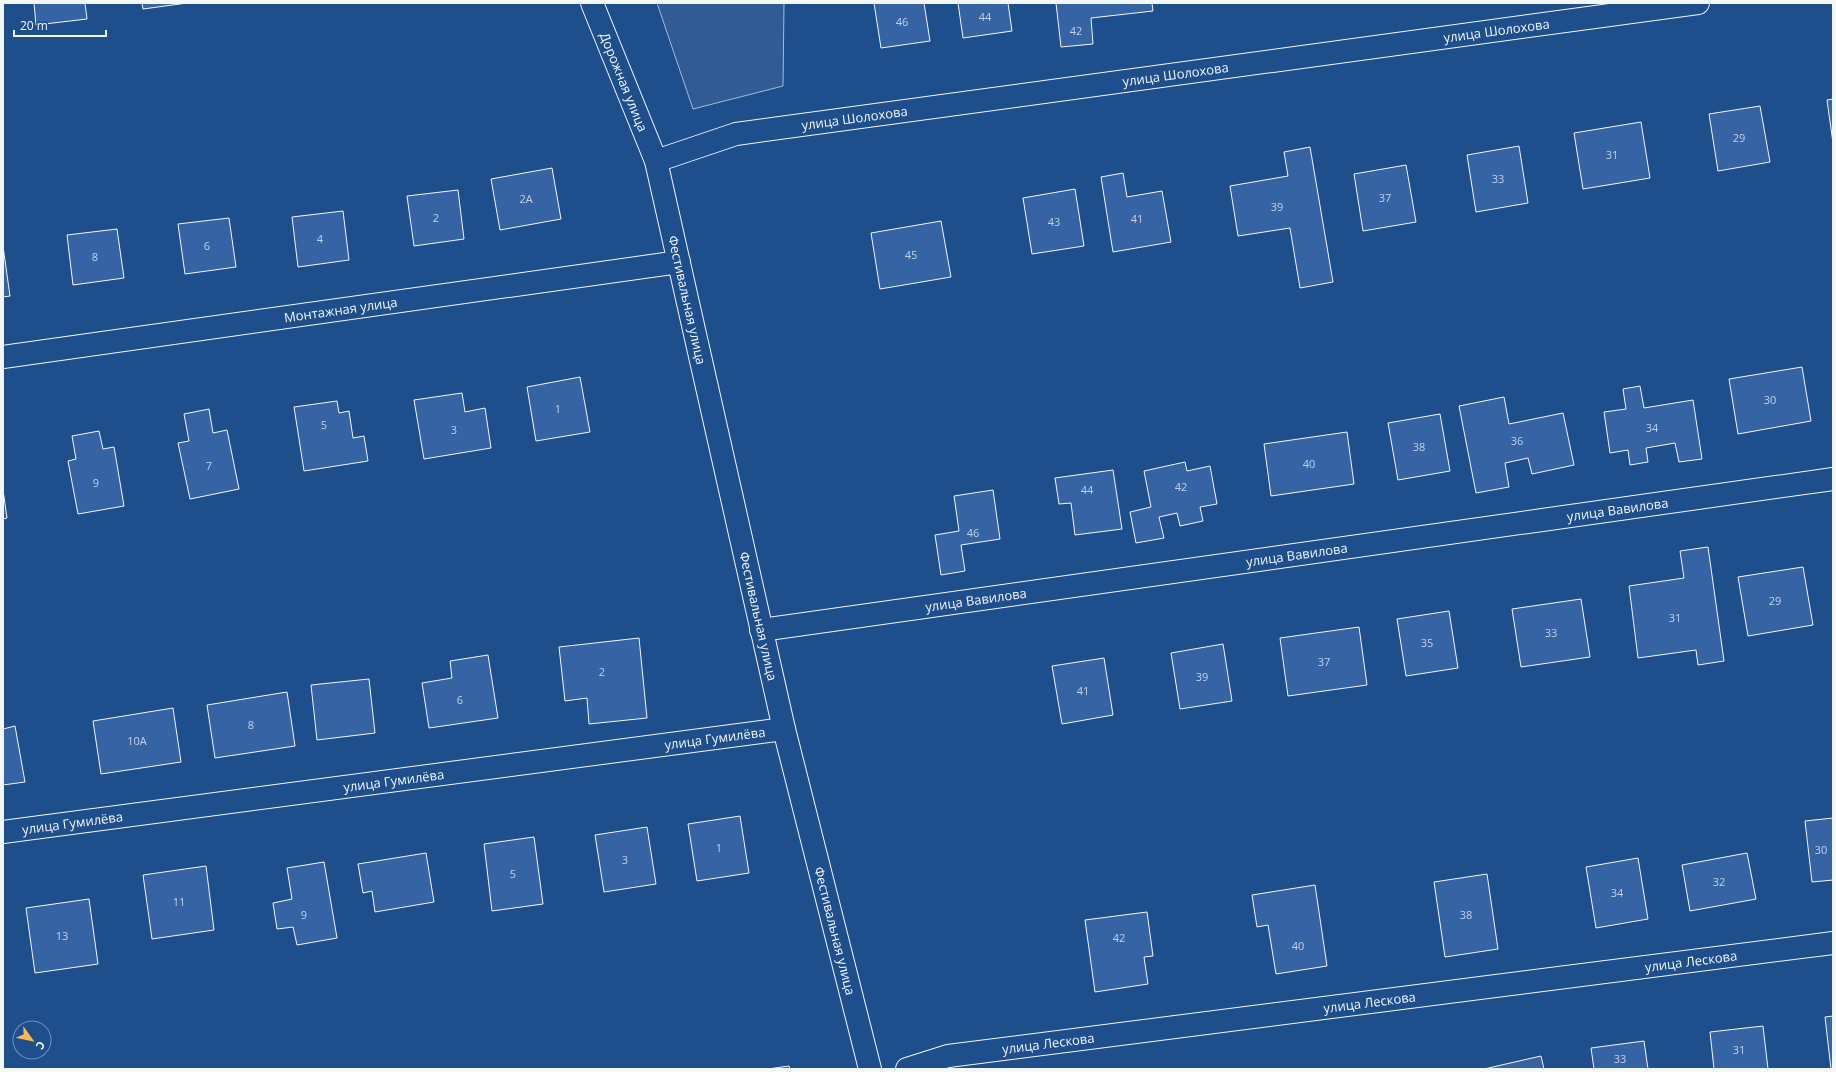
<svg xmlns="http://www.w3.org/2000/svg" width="1836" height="1072" viewBox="0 0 1836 1072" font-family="'Open Sans',sans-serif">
  <rect width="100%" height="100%" fill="#1f4e8c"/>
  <!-- built -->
  <path fill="#305b95" stroke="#a8bbd7" d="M 657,3 L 784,3 L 783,86 L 693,109 Z"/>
  <!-- building -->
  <path fill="#3563a3" stroke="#f2f6ff" d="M 34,3 L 85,3 L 87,19 L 36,25 Z
    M 142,3 L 187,3 L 143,9 Z
    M 874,3 L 924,3 L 930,41 L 881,48 Z
    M 958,3 L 1008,3 L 1012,31 L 963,38 Z
    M 1056,3 L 1152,3 L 1153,11 L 1091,18 L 1093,44 L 1061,47 Z
    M 1833,99 L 1833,143 L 1827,100 Z
    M 1760,106 L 1770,162 L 1718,171 L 1709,114 Z
    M 1641,122 L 1650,178 L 1583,189 L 1574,133 Z
    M 1519,146 L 1528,203 L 1476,212 L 1467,155 Z
    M 1310,147 L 1333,282 L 1300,288 L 1290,228 L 1238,236 L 1230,186 L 1288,176 L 1284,152 Z
    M 1406,165 L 1416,222 L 1363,231 L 1354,174 Z
    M 552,168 L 561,219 L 500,230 L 491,179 Z
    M 1123,173 L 1127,197 L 1162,191 L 1171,242 L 1113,252 L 1101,177 Z
    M 1075,189 L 1084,246 L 1032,254 L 1023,198 Z
    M 458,190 L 464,239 L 414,246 L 407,196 Z
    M 343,211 L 349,260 L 298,267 L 292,217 Z
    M 229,218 L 236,267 L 185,274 L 178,224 Z
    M 941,221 L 951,277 L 880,289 L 871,233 Z
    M 117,229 L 124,278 L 73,285 L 67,235 Z
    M 3,246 L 10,296 L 3,297 Z
    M 1802,367 L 1811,421 L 1738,434 L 1729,379 Z
    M 580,377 L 590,432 L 536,441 L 527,387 Z
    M 1640,386 L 1644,408 L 1693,400 L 1702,459 L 1679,462 L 1675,443 L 1646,448 L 1648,462 L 1630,465 L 1628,450 L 1610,453 L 1604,412 L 1626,409 L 1623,389 Z
    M 462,393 L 465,412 L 485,408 L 491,448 L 424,459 L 414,400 Z
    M 1504,397 L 1509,424 L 1563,413 L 1574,465 L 1532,474 L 1528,458 L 1505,463 L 1509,487 L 1476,493 L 1459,406 Z
    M 337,401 L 339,413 L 349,411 L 353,438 L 364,436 L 368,461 L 304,471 L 294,407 Z
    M 209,409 L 213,433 L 227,430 L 239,489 L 190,499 L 178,443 L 189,441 L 184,414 Z
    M 1440,414 L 1450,471 L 1398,480 L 1388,423 Z
    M 99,431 L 103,449 L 114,447 L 124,506 L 78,514 L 68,461 L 76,459 L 72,436 Z
    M 1347,432 L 1354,484 L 1271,496 L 1264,444 Z
    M 1185,462 L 1187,471 L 1210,466 L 1217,504 L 1200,507 L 1203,521 L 1180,526 L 1177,513 L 1159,517 L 1164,538 L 1136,543 L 1130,512 L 1151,507 L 1144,471 Z
    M 1113,470 L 1122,529 L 1075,535 L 1071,503 L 1059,504 L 1055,478 Z
    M 3,490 L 7,518 L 3,519 Z
    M 993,490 L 1000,539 L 961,545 L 965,571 L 941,575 L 935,535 L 959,531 L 954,496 Z
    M 1708,547 L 1724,661 L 1698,665 L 1696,650 L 1638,658 L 1629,586 L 1684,578 L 1680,551 Z
    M 1803,567 L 1813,625 L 1748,636 L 1738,577 Z
    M 1581,599 L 1590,657 L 1521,667 L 1512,609 Z
    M 1449,611 L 1458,668 L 1406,676 L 1397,619 Z
    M 1359,627 L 1367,685 L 1288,696 L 1280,638 Z
    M 639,638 L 647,718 L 589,724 L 587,698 L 565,701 L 559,647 Z
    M 1223,644 L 1232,701 L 1180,709 L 1171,653 Z
    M 488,655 L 498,718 L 429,728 L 422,683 L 452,678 L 450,661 Z
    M 1104,658 L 1113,715 L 1062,724 L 1052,666 Z
    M 369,679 L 375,733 L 317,740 L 311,685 Z
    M 287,692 L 295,746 L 215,758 L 207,705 Z
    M 173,708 L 181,762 L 101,774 L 93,721 Z
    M 15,726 L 25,782 L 3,785 L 3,729 Z
    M 740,816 L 749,873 L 697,881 L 688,824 Z
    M 1833,818 L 1833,880 L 1812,882 L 1805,821 Z
    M 647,827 L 656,884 L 604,892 L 595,835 Z
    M 534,837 L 543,904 L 492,911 L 484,844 Z
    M 426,853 L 434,902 L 375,912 L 372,891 L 363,893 L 358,864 Z
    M 1747,853 L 1756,899 L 1690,911 L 1682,865 Z
    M 1638,858 L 1648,919 L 1596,928 L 1586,867 Z
    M 324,862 L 337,938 L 297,945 L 293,927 L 277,929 L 273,903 L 292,899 L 287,868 Z
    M 206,866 L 214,930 L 152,939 L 143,875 Z
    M 1487,874 L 1498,949 L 1445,957 L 1434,882 Z
    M 1315,885 L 1327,966 L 1276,974 L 1268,925 L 1257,927 L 1252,895 Z
    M 89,899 L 98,964 L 35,973 L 26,908 Z
    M 1147,912 L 1153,956 L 1144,957 L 1148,984 L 1095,992 L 1085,920 Z
    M 1833,1016 L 1833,1069 L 1831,1069 L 1825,1017 Z
    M 1763,1026 L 1768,1069 L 1714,1069 L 1710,1032 Z
    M 1644,1041 L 1648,1069 L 1594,1069 L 1591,1048 Z
    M 1541,1056 L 1544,1069 L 1484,1069 Z
    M 789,1066 L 790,1069 L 768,1069 Z"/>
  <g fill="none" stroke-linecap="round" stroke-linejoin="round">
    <defs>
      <g id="minor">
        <path id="s1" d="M 592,3 L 656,161 L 784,729 L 870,1069"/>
        <path id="s2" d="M 656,161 L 736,134 L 1698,3"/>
        <path id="s3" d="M 3,357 L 679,262"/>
        <path id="s4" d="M 761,630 L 1833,479"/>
        <path id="s5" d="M 3,832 L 784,729"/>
        <path id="s6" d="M 907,1069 L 948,1056 L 1833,943"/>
      </g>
    </defs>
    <!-- minor casing -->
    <use href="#minor" stroke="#f2f6ff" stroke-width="24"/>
    <!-- minor -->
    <use href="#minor" stroke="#1f4e8c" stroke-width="22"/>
  </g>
  <g text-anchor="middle" stroke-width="3" stroke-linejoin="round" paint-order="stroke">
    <!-- number labels -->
    <g font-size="11" fill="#c3d1e8">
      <text x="985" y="21">44</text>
      <text x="902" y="26">46</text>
      <text x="1076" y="35">42</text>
      <text x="1739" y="142">29</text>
      <text x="1612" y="159">31</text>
      <text x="1498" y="183">33</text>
      <text x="1385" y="202">37</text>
      <text x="526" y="203">2А</text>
      <text x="1277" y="211">39</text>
      <text x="436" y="222">2</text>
      <text x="1137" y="223">41</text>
      <text x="1054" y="226">43</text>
      <text x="320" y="243">4</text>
      <text x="207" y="250">6</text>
      <text x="911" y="259">45</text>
      <text x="95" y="261">8</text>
      <text x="1770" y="404">30</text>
      <text x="558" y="413">1</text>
      <text x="324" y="429">5</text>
      <text x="1652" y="432">34</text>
      <text x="454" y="434">3</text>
      <text x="1517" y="445">36</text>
      <text x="1419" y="451">38</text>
      <text x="1309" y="468">40</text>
      <text x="209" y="470">7</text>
      <text x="96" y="487">9</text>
      <text x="1181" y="491">42</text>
      <text x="1087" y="494">44</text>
      <text x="973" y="537">46</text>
      <text x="1775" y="605">29</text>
      <text x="1675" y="622">31</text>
      <text x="1551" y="637">33</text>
      <text x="1427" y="647">35</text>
      <text x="1324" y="666">37</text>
      <text x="602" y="676">2</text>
      <text x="1202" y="681">39</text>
      <text x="1083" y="695">41</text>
      <text x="460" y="704">6</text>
      <text x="251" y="729">8</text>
      <text x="137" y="745">10А</text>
      <text x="719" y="852">1</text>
      <text x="1821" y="854">30</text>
      <text x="625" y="864">3</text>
      <text x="513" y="878">5</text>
      <text x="1719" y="886">32</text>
      <text x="1617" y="897">34</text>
      <text x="179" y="906">11</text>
      <text x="304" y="919">9</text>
      <text x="1466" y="919">38</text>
      <text x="62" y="940">13</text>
      <text x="1119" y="942">42</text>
      <text x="1298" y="950">40</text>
      <text x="1739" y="1054">31</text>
      <text x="1620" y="1063">33</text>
    </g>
    <!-- street labels -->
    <g font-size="13" fill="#f2f6ff" stroke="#1f4e8c">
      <text dy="5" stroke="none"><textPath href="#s2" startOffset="852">улица Шолохова</textPath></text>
      <text dy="5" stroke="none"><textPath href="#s2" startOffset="528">улица Шолохова</textPath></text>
      <text dy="5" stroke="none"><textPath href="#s1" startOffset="85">Дорожная улица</textPath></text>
      <text dy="5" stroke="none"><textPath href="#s2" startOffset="204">улица Шолохова</textPath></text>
      <text dy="5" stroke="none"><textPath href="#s1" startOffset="313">Фестивальная улица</textPath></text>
      <text dy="5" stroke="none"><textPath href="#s3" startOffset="341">Монтажная улица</textPath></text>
      <text dy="5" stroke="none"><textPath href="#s4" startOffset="865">улица Вавилова</textPath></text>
      <text dy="5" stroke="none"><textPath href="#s4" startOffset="541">улица Вавилова</textPath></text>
      <text dy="5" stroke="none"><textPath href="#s4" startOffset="217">улица Вавилова</textPath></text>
      <text dy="5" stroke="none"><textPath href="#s1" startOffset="637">Фестивальная улица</textPath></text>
      <text dy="5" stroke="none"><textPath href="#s5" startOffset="718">улица Гумилёва</textPath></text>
      <text dy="5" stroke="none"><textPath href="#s5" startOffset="394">улица Гумилёва</textPath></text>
      <text dy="5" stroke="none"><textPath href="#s5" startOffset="70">улица Гумилёва</textPath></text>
      <text dy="5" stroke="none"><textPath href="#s1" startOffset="961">Фестивальная улица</textPath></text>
      <text dy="5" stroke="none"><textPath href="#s6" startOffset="792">улица Лескова</textPath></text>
      <text dy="5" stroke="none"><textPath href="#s6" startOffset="468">улица Лескова</textPath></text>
      <text dy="5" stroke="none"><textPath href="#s6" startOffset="144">улица Лескова</textPath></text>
    </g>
  </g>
  <!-- border -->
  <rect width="1836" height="1072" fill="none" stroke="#f2f6ff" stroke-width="8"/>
  <!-- north arrow -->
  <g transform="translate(32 1040) rotate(123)"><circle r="19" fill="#1f4e8c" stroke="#7391ba"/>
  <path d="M0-3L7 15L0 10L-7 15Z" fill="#ffb74d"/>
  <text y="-6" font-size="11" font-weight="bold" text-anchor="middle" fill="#f2f6ff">С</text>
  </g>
  <!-- scale -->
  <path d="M14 30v6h92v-6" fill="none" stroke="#f2f6ff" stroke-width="2"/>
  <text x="20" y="30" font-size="12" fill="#f2f6ff" stroke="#1f4e8c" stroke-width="3" paint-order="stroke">20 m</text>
</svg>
